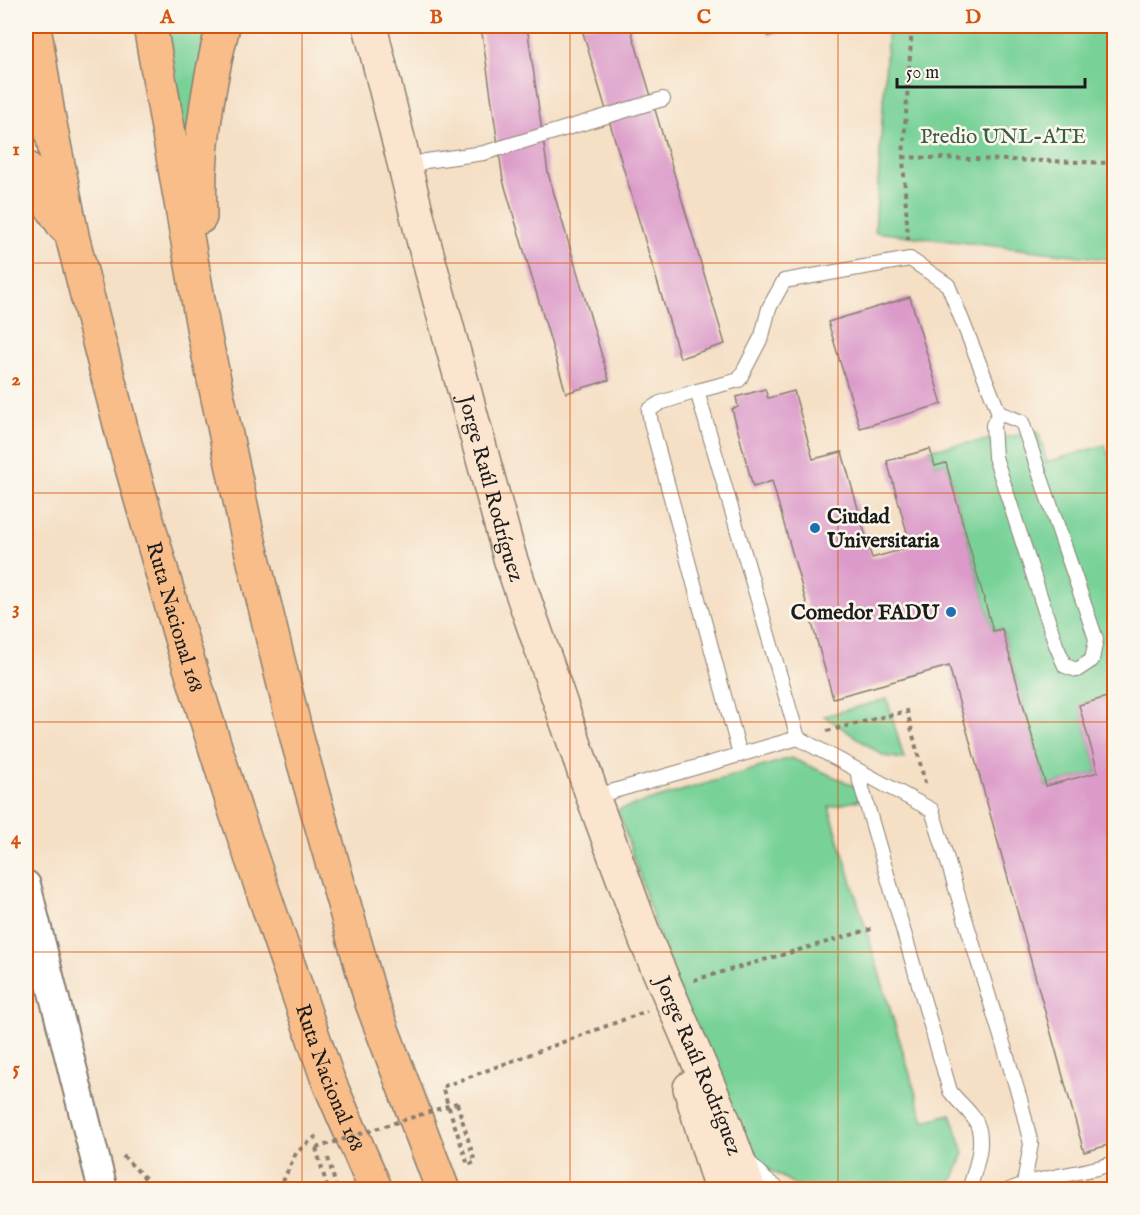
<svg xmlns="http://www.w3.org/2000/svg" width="1140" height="1215" viewBox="0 0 1140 1215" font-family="'IM FELL English',serif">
  <rect width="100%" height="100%" fill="#fbf7ec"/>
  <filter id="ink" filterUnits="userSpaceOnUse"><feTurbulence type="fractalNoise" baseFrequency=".0167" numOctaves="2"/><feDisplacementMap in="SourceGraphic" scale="12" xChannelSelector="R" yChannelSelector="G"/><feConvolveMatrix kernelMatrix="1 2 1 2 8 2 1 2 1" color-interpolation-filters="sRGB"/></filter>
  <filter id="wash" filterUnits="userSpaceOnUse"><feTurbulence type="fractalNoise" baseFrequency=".008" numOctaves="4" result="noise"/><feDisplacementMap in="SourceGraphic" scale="24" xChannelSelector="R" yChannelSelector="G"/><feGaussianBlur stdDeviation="1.35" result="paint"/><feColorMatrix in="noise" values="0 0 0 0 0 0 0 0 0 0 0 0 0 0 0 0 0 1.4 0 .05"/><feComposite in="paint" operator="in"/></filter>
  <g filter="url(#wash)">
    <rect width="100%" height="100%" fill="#f5dfc5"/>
    <!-- green -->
    <path fill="#78d298" stroke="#4a775a" stroke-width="1.5" d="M 169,26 L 210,26 L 187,166 Z
      M 888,26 L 1114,26 L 1114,260 L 875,232 Z
      M 1038,432 L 1047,462 L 1105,445 L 1114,471 L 1114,695 L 1079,705 L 1098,772 L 1046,786 L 1002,629 L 993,631 L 946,463 L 935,466 L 930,449 Z
      M 887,699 L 904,759 L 884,756 L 824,716 Z
      M 791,758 L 855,786 L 860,800 L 829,807 L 924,1121 L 951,1114 L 964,1153 L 950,1188 L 943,1190 L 802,1189 L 760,1164 L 716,1090 L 663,948 L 618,810 Z"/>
    <g id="blocks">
      <!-- building -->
      <path fill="#db9ac9" d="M 481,26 L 527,26 L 548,173 L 609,380 L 566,393 L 503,180 Z
        M 581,26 L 630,26 L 725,344 L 680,358 Z
        M 765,26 L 803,26 L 768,36 Z
        M 910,297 L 942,404 L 860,428 L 828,322 Z
        M 765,389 L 768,398 L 794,391 L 813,459 L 842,452 L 872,558 L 911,547 L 887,461 L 930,449 L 935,466 L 946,463 L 993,631 L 1002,629 L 1046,786 L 1098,772 L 1079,705 L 1114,695 L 1114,1152 L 1112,1144 L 1084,1152 L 949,666 L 833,698 L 772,481 L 753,487 L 732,409 L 738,407 L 736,397 Z"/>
    </g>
  </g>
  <g filter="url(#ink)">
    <use href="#blocks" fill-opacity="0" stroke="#887e70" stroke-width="1.5"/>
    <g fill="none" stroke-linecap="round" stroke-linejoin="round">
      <defs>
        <path id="lane" d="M 405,168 L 426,161 L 484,153 L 663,99
          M 697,391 L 739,380 L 762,336 L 769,308 L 784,281 L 910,259 L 948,285 L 999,413 L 1022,422 L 1096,639 L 1092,660 L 1077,670 L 1065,666 L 1056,645 L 995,457 L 993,425 L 999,413
          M 740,755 L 651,423 L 649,410 L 660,403 L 697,391 L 798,738
          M 857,771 L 950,1091 C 958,1102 968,1109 975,1120 C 987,1140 975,1169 969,1190
          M 593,797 L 798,738 L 932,810 L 1020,1099 L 1031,1144 L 1024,1183
          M 748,1161 L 766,1180 L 780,1190
          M 1009,1190 C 1043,1175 1080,1175 1114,1163"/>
        <path id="street" d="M 26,885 L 103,1190"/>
        <g id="secondary">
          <path id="s1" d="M 370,26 L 423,239 L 510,558 L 593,797 L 647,943 L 725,1124 L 749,1190"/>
          <path d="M 690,1088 L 721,1190"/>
        </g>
        <g id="highway">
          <path id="s2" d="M 34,26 L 48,114 L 73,240 L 124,440 L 182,642 L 236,813 L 328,1080 L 376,1190"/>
          <path d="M 150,26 L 204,333 L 247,533 L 298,742 L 372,1003 L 443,1190"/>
          <path d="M 26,168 L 64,226"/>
          <path d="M 200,217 C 197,152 207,89 223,26"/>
        </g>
      </defs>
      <!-- lane casing -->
      <use href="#lane" stroke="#887e70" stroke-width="16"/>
      <!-- street casing -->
      <use href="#street" stroke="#887e70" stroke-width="32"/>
      <!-- secondary casing -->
      <use href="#secondary" stroke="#887e70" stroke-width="36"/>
      <!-- highway casing -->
      <use href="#highway" stroke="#887e70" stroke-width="36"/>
      <!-- path -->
      <path stroke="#887e70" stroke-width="4" stroke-dasharray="4.5 4.5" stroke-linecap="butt" d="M 903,157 L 1114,163
        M 908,240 L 903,157 L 912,26
        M 827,731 L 907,711 L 926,787
        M 694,980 L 872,929
        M 457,1103 L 475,1162 L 468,1165 L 442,1087 L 647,1011
        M 316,1148 L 328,1190
        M 123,1156 L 152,1185 L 154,1190
        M 328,1158 L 337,1190
        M 279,1190 L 296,1153 L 320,1133"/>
      <!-- lane -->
      <use href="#lane" stroke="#fff" stroke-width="14"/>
      <!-- street -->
      <use href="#street" stroke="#fff" stroke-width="28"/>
      <!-- secondary -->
      <use href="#secondary" stroke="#fce5cf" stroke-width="33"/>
      <!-- highway -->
      <use href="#highway" stroke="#f8bd88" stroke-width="33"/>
      <!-- path-bridge -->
      <path stroke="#887e70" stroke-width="4" stroke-dasharray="4.5 4.5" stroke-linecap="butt" d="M 316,1148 L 457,1103"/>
    </g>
  </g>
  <!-- grid -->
  <path fill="none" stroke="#d4530e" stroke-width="1.5" stroke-opacity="0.55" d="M 302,26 L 302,1190M 570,26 L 570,1190M 838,26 L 838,1190M 26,263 L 1114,263M 26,493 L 1114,493M 26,722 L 1114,722M 26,952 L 1114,952"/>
  <!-- markers -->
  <g fill="#1f6fb2" stroke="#fbf7ec" stroke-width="2">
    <circle cx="815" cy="528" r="6"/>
    <circle cx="951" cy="612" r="6"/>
  </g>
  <g text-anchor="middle" stroke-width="5" stroke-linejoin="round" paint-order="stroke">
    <!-- park labels -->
    <g font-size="21" fill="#3c5c47" stroke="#fbf7ec">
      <text x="1003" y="143">Predio UNL-ATE</text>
    </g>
    <!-- street labels -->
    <g font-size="21" fill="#1c1c1c" stroke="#fbf7ec">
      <text dy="7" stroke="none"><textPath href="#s1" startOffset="478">Jorge Raúl Rodríguez</textPath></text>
      <text dy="7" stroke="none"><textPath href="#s2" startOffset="608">Ruta Nacional 168</textPath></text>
      <text dy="7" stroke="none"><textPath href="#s1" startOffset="1092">Jorge Raúl Rodríguez</textPath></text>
      <text dy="7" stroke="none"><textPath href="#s2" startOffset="1094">Ruta Nacional 168</textPath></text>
    </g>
    <!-- poi labels -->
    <g font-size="21" font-weight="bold" fill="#1c1c1c" stroke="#fbf7ec" text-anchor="start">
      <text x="827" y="523">Ciudad<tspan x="827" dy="24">Universitaria</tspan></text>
      <text x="939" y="619" text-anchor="end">Comedor FADU</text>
    </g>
  </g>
  <!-- margin -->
  <rect width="1140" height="1215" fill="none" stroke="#fbf7ec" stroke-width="66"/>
  <!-- scale -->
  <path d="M897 78v9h188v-9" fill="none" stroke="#1c1c1c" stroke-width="3"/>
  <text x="906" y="78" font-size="18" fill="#1c1c1c" stroke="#fbf7ec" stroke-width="4.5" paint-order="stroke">50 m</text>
  <rect x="33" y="33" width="1074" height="1149" fill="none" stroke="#d4530e" stroke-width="2"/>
  <g font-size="20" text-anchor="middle" font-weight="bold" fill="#d4530e">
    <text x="167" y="23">A</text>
    <text x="436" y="23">B</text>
    <text x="704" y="23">C</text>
    <text x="973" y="23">D</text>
    <text x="16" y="155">1</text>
    <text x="16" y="385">2</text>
    <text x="16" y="614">3</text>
    <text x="16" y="844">4</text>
    <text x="16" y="1074">5</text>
  </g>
</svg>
